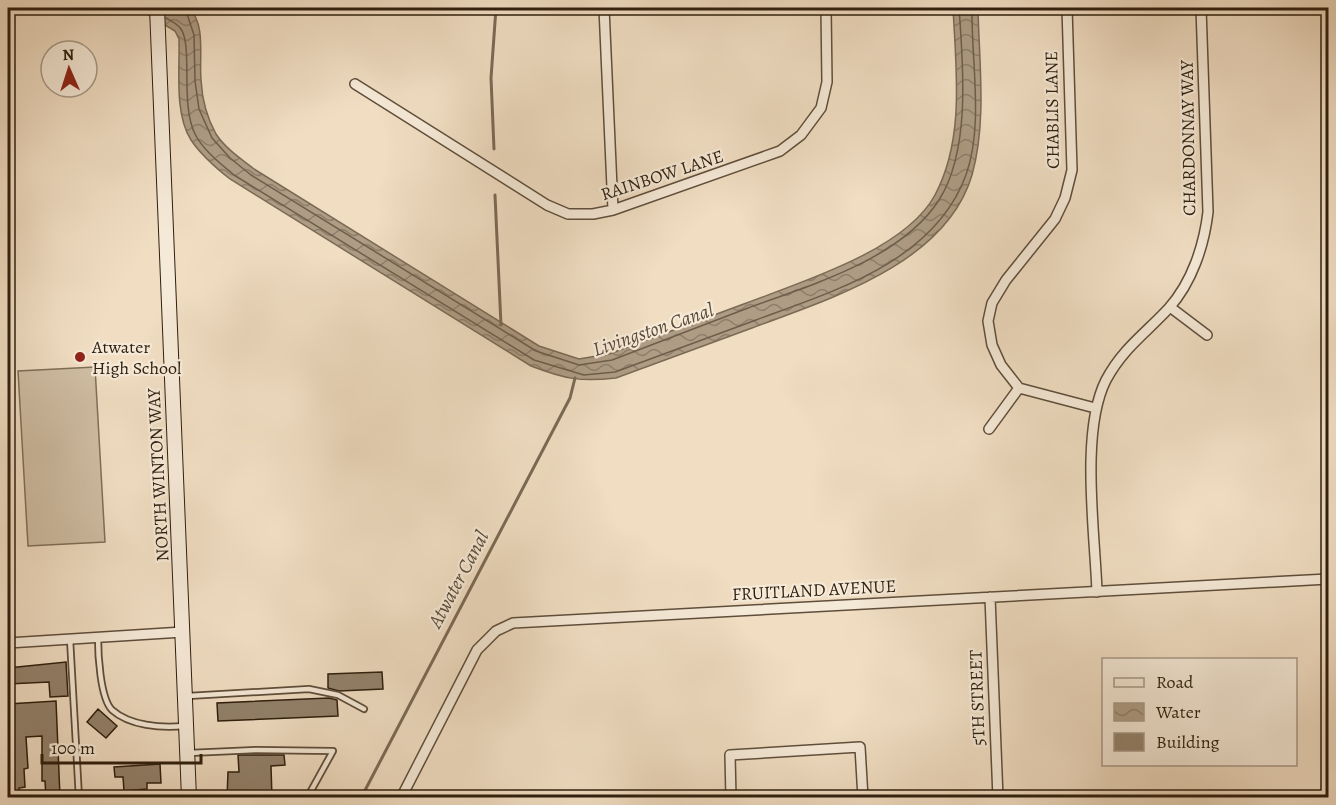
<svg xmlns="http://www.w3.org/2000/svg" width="1336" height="805" viewBox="0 0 1336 805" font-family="Alegreya,serif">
  <defs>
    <pattern id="water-waves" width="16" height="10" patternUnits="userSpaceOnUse" patternTransform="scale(1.5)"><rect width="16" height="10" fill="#ae9c85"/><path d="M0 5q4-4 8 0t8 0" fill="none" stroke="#8e7f6b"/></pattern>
  </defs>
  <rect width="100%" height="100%" fill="#f0ddc2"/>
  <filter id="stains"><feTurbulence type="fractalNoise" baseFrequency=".00333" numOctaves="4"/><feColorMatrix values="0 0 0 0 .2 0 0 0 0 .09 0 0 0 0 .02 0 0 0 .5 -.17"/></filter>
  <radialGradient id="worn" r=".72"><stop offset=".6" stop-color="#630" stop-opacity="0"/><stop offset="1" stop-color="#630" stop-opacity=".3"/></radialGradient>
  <!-- pitch -->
  <path fill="#cfbda3" stroke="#7f6e58" stroke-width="1.5" d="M 95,367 L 105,542 L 28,546 L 18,371 Z"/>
  <!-- water -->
  <path fill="url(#water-waves)" stroke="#7b6a55" stroke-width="1.5" d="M 137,8 L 189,8 C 206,24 199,57 201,80 C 202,98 207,118 216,134 C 225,148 241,159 254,169 L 539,346 L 579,359 L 609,354 C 653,338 697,321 741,305 C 798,283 905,251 935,195 C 965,139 956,69 953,8 L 978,8 C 979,62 987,122 972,175 C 946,264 829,299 752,328 C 707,345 661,361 616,378 C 580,382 565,379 531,366 L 230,179 C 216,168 201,155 191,140 C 174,113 180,70 179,39 L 175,31 Z"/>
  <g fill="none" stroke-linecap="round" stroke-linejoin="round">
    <!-- shore -->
    <path stroke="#6e5e4a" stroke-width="1.5" d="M 185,8 L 194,35 L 195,81 L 199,109 L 212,138 L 230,158 L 251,175 L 536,351 L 579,365 L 612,360 C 657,343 703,325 748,308 C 811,285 901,259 939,200 C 971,150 963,64 959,8
      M 166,18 C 171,21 178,24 181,29 C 193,47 180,104 195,134 C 203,150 220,163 234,175 L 534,360 L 584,375 L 615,372 C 662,355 709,337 756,320 C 834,291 934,262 966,175 C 984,124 971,61 972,8"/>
    <!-- stream -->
    <path stroke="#7b6a55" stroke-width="3" d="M 494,149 L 491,78 L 496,8
      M 495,195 L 501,325
      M 361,798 L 570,398 L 575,378"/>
  </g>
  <!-- building -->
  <path fill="#93826c" stroke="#2f1f0e" stroke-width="1.5" d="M 66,662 L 68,696 L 50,697 L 49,682 L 8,684 L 8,668 Z
    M 382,672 L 383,689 L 339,691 L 328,688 L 328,674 Z
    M 329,698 L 337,700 L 338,716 L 218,721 L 217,703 Z
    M 56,701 L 60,797 L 46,798 L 45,781 L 42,781 L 42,736 L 26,737 L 28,768 L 24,769 L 25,787 L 19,788 L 20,796 L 11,796 L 8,704 Z
    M 98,709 L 117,726 L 106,738 L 87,722 Z
    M 238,755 L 284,755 L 285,765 L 271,766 L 272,798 L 227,798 L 228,772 L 239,772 Z
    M 160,764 L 161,783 L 147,783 L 147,789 L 124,791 L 123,777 L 115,777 L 114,767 Z"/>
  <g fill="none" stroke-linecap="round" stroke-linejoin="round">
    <defs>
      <path id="service" d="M 98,637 C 98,653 100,698 112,710 C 130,726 161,728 184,726
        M 70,639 L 79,798
        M 188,696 L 309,689 L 338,695 L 364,709
        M 189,753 L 256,750 L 333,751 L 307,798"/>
      <path id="minor" d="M 604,8 L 613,210
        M 1067,8 L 1072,170 L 1065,198 L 1055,219 L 1006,280 L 992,303 L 988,321 L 992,345 L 1001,365 L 1019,388 L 1095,408
        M 355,84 L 547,205 L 568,214 L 593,214 L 613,210 L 780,151 L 801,135 L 821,108 L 827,82 L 826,8
        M 1170,307 L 1207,335
        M 989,429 L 1019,388
        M 1097,592 C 1095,533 1080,431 1106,380 C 1123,348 1146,333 1169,308 C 1192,282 1204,246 1208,212 L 1201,8
        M 990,597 L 998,798
        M 8,643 L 183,632
        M 401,798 L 477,650 L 496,631 L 513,623 L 1328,579
        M 731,798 L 730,755 L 860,747 L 863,798"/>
      <path id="secondary" d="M 157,8 L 189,798"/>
    </defs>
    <!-- service casing -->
    <use href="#service" stroke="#5f4e3b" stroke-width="8"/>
    <!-- minor casing -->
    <use href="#minor" stroke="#5f4e3b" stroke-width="12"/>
    <!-- secondary casing -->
    <use href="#secondary" stroke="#2f1f0e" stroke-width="16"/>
    <!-- service -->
    <use href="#service" stroke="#f5e9d7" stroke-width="4.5"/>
    <!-- minor -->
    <use href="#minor" stroke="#f5e9d7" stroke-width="9"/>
    <!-- secondary -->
    <use href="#secondary" stroke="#f5e9d7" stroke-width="14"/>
  </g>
  <!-- markers -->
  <circle fill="#8f2418" stroke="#f5e9d7" stroke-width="2" cx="80" cy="357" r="6"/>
  <g text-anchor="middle" stroke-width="4.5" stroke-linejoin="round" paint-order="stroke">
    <!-- street labels -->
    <g font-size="18" fill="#2f1f0e" stroke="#f5e9d7">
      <text transform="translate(1052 110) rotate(-91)" y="6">CHABLIS LANE</text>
      <text transform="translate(1188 138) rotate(-91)" y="6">CHARDONNAY WAY</text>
      <text transform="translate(662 175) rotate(-18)" y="6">RAINBOW LANE</text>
      <text transform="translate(158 475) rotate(-93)" y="6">NORTH WINTON WAY</text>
      <text transform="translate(814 590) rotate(-3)" y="6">FRUITLAND AVENUE</text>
      <text transform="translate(977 698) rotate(-92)" y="6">5TH STREET</text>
    </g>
    <!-- poi labels -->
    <g font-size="18" fill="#2f1f0e" stroke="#f5e9d7" text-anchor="start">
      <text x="92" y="353">Atwater<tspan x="92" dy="21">High School</tspan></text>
    </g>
    <!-- water labels -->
    <g font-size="20" font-style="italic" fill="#5b4b38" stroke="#f5e9d7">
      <text transform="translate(653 329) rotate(-19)" y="7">Livingston Canal</text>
      <text transform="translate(458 579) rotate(-62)" y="7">Atwater Canal</text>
    </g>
  </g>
  <!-- margin -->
  <rect width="1336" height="805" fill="none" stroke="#f0ddc2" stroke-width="30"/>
  <rect x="9" y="9" width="1318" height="787" fill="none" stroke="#2f1f0e" stroke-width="3"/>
  <rect x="15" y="15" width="1306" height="775" fill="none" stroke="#2f1f0e" stroke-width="1.5"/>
  <!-- legend -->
  <rect x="1102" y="658" width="195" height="108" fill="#f5e9d7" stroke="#a69887" stroke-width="1.5"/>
  <rect x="1114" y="678" width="30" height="9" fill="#f5e9d7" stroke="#a69887" stroke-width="1.5"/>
  <text x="1156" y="688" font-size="18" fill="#2f1f0e">Road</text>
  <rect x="1114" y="703" width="30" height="18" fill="url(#water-waves)" stroke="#a69887" stroke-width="1.5"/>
  <text x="1156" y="718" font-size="18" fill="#2f1f0e">Water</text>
  <rect x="1114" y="733" width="30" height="18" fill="#93826c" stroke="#a69887" stroke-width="1.5"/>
  <text x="1156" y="748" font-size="18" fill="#2f1f0e">Building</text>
  <!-- north arrow -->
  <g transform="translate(69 69) rotate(357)"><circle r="28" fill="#f5e9d7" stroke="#a69887" stroke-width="1.5"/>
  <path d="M0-4.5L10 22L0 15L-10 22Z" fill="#8f2418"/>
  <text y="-9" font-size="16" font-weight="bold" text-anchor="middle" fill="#2f1f0e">N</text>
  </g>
  <!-- scale -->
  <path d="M42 754v9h159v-9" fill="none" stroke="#2f1f0e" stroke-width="3"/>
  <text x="51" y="754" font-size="18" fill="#2f1f0e" stroke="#f5e9d7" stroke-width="4.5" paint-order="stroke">100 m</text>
  <rect width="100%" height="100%" filter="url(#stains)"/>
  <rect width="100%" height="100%" fill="url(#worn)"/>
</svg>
